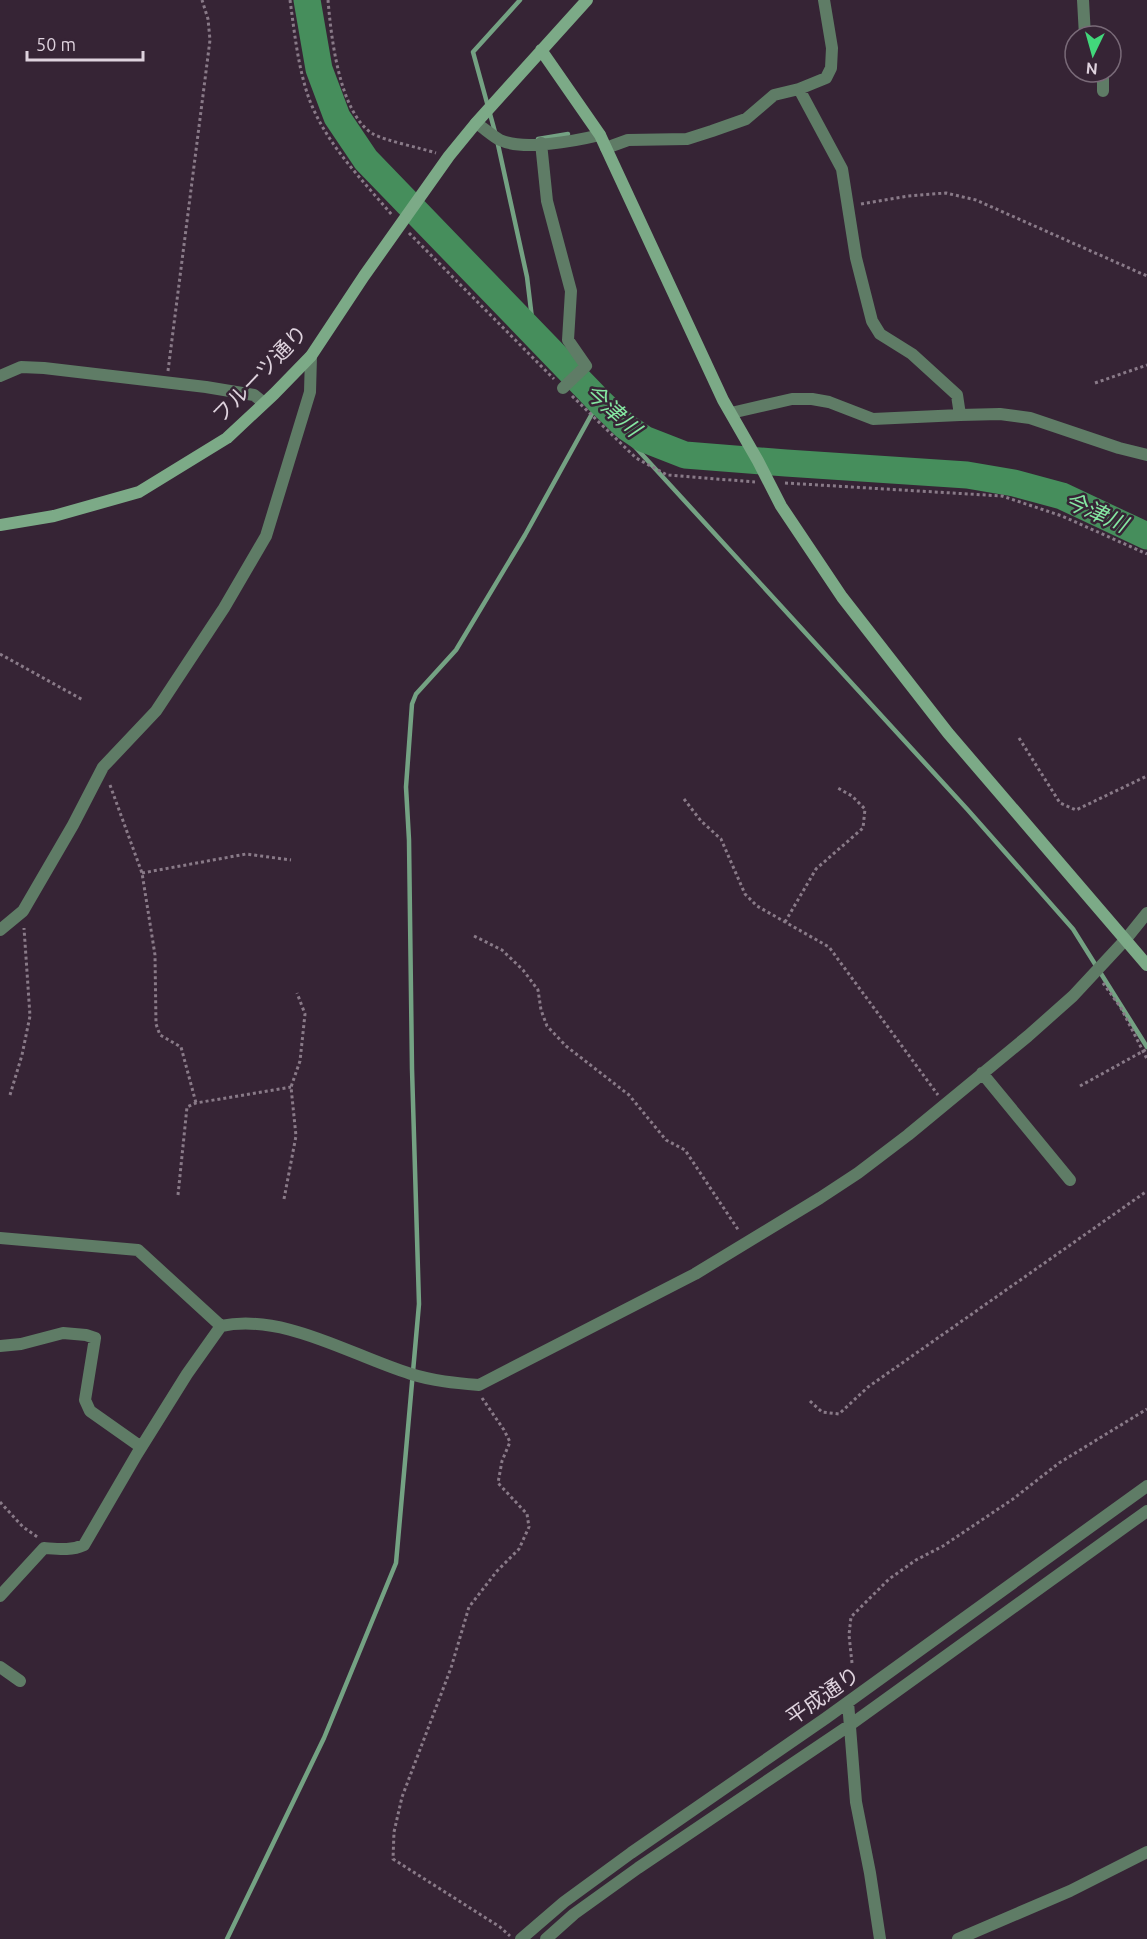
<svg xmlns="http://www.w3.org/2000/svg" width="1147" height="1939" viewBox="0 0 1147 1939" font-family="Ubuntu,'Noto Sans JP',sans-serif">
  <rect width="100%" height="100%" fill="#362435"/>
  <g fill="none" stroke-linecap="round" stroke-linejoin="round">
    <!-- stream -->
    <path stroke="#74a283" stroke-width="4.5" d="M 495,132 L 473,52 L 520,0
      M 538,139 L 568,134
      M 497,140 L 527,277 L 534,335
      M 594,408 L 627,438 L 967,809 L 1073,929 L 1147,1047
      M 227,1939 L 324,1738 L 396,1563 L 419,1304 L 412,1069 L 409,840 L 406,787 L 412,704 L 416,694 L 456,650 L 525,535 L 599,401"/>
    <!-- river -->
    <path stroke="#468e5c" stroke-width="27" d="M 307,0 L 319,69 L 337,117 L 366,160 L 599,401 L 625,426 L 644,439 L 685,455 L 786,463 L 967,475 L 1014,483 L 1062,496 L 1147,536"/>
    <!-- path -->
    <path stroke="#897a88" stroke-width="3" stroke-dasharray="3 3" stroke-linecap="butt" d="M 290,0 C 294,29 297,58 305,86 C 319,137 359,176 392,215
      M 328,0 C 331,36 339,113 373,134 C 386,141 421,148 436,153
      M 861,204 L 908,196 L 946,193 L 976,200 L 1147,276
      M 409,233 L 554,379
      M 168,371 L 210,40 L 208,19 L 202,0
      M 1095,383 L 1147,365
      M 572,396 L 636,458 L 667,475 L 755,482
      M 785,483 L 1002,496 L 1062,516 L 1147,554
      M 0,654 L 83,700
      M 1019,738 L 1060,803 L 1076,810 L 1147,776
      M 110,785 L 142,873 L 155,955 L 156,1024 L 160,1035 L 181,1047 L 196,1103
      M 684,799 L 701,821 L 721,839 L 745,894 L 757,906 L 829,947 L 938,1095
      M 142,873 L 246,854 L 291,860
      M 785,922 L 816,869 L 863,828 L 865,809 L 852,796 L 836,787
      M 474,936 L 502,950 L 523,970 L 538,990 L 541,1010 L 547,1026 L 566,1046 L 629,1095 L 666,1140 L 685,1150 L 739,1231
      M 1103,983 L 1121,1008 L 1147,1059
      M 1080,1086 L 1147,1049
      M 10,1095 L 22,1055 L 30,1016 L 24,928
      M 178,1195 L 187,1107 L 196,1103 L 291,1087
      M 284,1199 L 296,1136 L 291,1087 L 300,1061 L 305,1014 L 297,993
      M 482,1398 L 504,1430 L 510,1442 L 502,1461 L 498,1483 L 527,1514 L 529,1527 L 519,1549 L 497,1571 L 469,1607 L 451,1668 L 402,1797 L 394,1832 L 393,1859 L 500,1927 L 510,1936
      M 810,1401 L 822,1412 L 839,1414 L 868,1387 L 1147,1191
      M 0,1502 L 23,1527 L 39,1538
      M 852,1663 L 849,1635 L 851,1617 L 889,1579 L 916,1560 L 943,1546 L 1013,1499 L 1059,1463 L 1147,1409"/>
    <!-- street -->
    <path stroke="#5f7c66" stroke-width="12" d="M 1083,0 L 1085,36
      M 1103,72 L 1103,91
      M 799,89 L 842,169 L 856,258 L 872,321 L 880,334 L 912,354 L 957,395 L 960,415 L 1000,414 L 1030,418 L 1119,448 L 1147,455
      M 476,123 C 484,128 492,136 500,140 C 523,151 575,141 600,135
      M 541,143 L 547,201 L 571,291 L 568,340 L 586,366 L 563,388
      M 606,148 L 628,140 L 687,139 L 712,131 L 746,119 L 774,95 L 799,89 L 826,78 L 831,68 L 832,48 L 824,0
      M 0,376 L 21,367 L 44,368 L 206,387 L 254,395 L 264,403
      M 731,413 L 792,399 L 812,399 L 829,402 L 873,419 L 960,415
      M 0,930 L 23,911 L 73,825 L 103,767 L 156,711 L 224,608 L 266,536 L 310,392 L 311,356
      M 982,1073 L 1070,1180
      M 0,1238 L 138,1250 L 221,1326
      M 0,1346 L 21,1344 L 63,1333 L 86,1335 L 95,1338 L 85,1400 L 90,1411 L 141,1447
      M 0,1596 L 44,1548 C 58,1549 71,1551 84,1545 L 137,1454 L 187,1374 L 221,1326 C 284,1313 350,1355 411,1374 C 433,1381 455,1383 479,1385 L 695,1274 L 820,1198 L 858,1173 L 908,1135 L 1028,1036 L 1073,996 L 1126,939 L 1147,913
      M 0,1667 L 20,1681
      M 848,1702 L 856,1802 L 870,1873 L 880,1939
      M 521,1939 L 564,1902 L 631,1853 L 826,1718 L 1147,1486
      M 546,1939 L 574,1914 L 638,1868 L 850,1725 L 1147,1511
      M 958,1939 L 1070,1891 L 1147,1852"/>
    <!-- secondary -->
    <path stroke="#7caa87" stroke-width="12" d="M 541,50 L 600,135 L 606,148 L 723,400 L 758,461 L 781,506 L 842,597 L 948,733 L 1147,965
      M 0,525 L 54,516 L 139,492 L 227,438 L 274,394 L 311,356 L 364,276 L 449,156 L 476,123 L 587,0"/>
  </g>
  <g text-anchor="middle" stroke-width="5" stroke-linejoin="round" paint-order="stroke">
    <!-- street labels -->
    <g font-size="21" fill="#ded2dd" stroke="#362435">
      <text transform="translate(260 374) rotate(-46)" y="7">フルーツ通り</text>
      <text transform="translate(823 1696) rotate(-35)" y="7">平成通り</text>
    </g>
    <!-- water labels -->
    <g font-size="22" font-style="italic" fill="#85e7a2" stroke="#362435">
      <text transform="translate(613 410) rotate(42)" y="8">今津川</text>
      <text transform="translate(1096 512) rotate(24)" y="8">今津川</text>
    </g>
  </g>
  <!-- north arrow -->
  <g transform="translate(1093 54) rotate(185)"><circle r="28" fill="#362435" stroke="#796a78" stroke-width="1.5"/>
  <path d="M0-4.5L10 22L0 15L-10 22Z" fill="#42d77b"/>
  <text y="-9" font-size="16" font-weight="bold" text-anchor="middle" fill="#ded2dd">N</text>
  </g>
  <!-- scale -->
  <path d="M27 51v9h116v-9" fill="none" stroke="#ded2dd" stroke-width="3"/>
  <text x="36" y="51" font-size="18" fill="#ded2dd" stroke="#362435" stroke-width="4.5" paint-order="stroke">50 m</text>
</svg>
